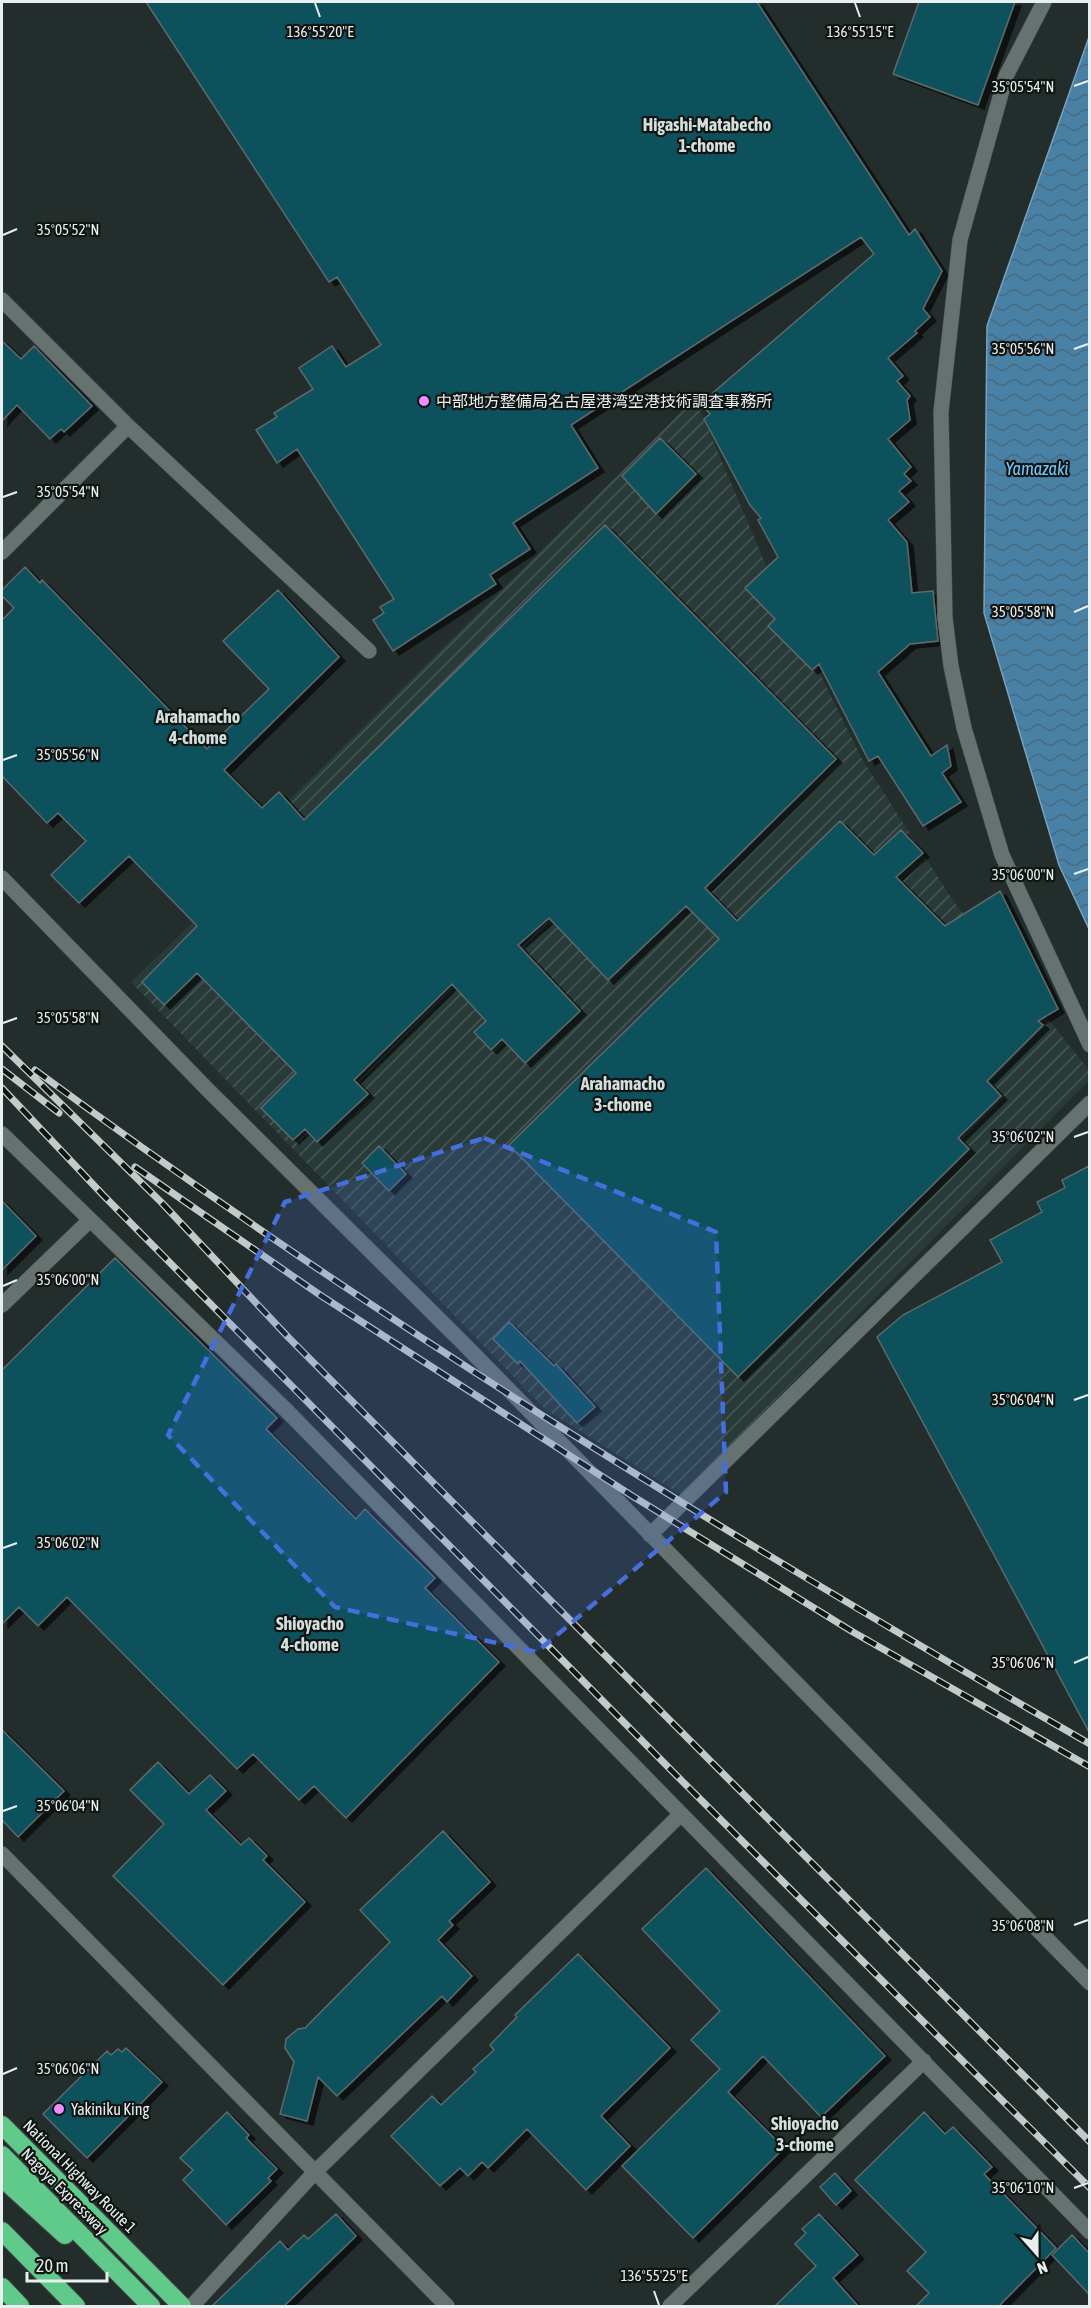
<svg xmlns="http://www.w3.org/2000/svg" width="1091" height="2308" viewBox="0 0 1091 2308" font-family="'Asap Condensed','Noto Sans JP',sans-serif">
  <defs>
    <pattern id="industrial-furrows" width="10" height="10" patternUnits="userSpaceOnUse" patternTransform="scale(1.5)"><rect width="10" height="10" fill="#283b38"/><path d="M-1 1l2-2M0 10L10 0M9 11l2-2" fill="none" stroke="#475855"/></pattern>
    <pattern id="water-waves" width="16" height="10" patternUnits="userSpaceOnUse" patternTransform="scale(1.5)"><rect width="16" height="10" fill="#4981a6"/><path d="M0 5q4-4 8 0t8 0" fill="none" stroke="#486a80"/></pattern>
    <filter id="shadow"><feDropShadow dx="6" dy="4" stdDeviation="0" flood-color="#0009"/></filter>
  </defs>
  <rect width="100%" height="100%" fill="#232e2c"/>
  <!-- industrial -->
  <path fill="url(#industrial-furrows)" d="M 695,398 L 765,563 L 862,759 L 954,902 L 1089,1070 L 1089,1080 L 682,1495 L 545,1409 L 131,982 L 284,835 L 271,818 Z"/>
  <!-- water -->
  <path fill="url(#water-waves)" stroke="#79a2bc" stroke-width="1.5" d="M 1089,37 L 1089,929 L 1059,865 L 984,613 L 987,326 Z"/>
  <!-- building -->
  <path fill="#0b515c" stroke="#5e696c" stroke-width="1.5" filter="url(#shadow)" d="M 146,2 L 757,2 L 909,235 L 915,229 L 942,271 L 923,309 L 930,317 L 915,331 L 917,333 L 888,358 L 903,376 L 897,381 L 910,396 L 907,400 L 910,420 L 888,439 L 911,467 L 904,474 L 911,481 L 899,491 L 909,502 L 888,520 L 907,542 L 912,593 L 933,591 L 938,641 L 910,644 L 878,672 L 931,756 L 947,745 L 951,766 L 942,773 L 961,802 L 923,826 L 878,756 L 869,761 L 819,664 L 812,670 L 768,626 L 775,619 L 745,588 L 778,557 L 758,520 L 761,518 L 750,505 L 704,419 L 710,414 L 701,403 L 874,254 L 861,237 L 571,425 L 598,468 L 513,523 L 530,549 L 490,575 L 496,584 L 393,651 L 373,620 L 384,613 L 380,607 L 394,599 L 297,449 L 277,463 L 256,430 L 277,417 L 274,413 L 313,389 L 299,368 L 332,346 L 346,367 L 381,345 L 337,277 L 329,282 Z
    M 919,2 L 1015,2 L 978,105 L 893,74 Z
    M 2,341 L 21,359 L 34,346 L 92,406 L 64,432 L 61,429 L 50,439 L 17,405 L 2,421 Z
    M 660,438 L 696,474 L 656,514 L 622,476 Z
    M 605,525 L 836,759 L 705,888 L 737,921 L 840,821 L 874,855 L 901,830 L 923,853 L 896,877 L 945,926 L 1000,891 L 1058,1009 L 1038,1021 L 1043,1025 L 987,1081 L 1001,1096 L 958,1138 L 969,1149 L 738,1377 L 509,1145 L 719,939 L 686,906 L 608,980 L 549,918 L 518,945 L 580,1011 L 525,1063 L 502,1039 L 491,1050 L 474,1032 L 486,1021 L 452,984 L 354,1080 L 368,1094 L 317,1142 L 305,1129 L 293,1140 L 261,1108 L 296,1073 L 197,973 L 164,1005 L 142,982 L 197,926 L 129,856 L 79,903 L 51,875 L 86,841 L 58,813 L 47,823 L 2,776 L 2,620 L 14,608 L 2,596 L 2,590 L 25,567 L 40,583 L 42,580 L 207,749 L 269,689 L 223,641 L 278,590 L 339,657 L 224,770 L 262,808 L 279,792 L 304,820 Z
    M 379,1146 L 406,1174 L 389,1191 L 362,1163 Z
    M 1089,1166 L 1089,1732 L 877,1337 L 903,1315 L 1002,1262 L 990,1240 L 1042,1212 L 1037,1202 L 1065,1188 L 1062,1180 Z
    M 2,1201 L 36,1236 L 2,1270 Z
    M 115,1258 L 277,1418 L 266,1429 L 356,1519 L 365,1509 L 435,1578 L 425,1588 L 499,1662 L 346,1818 L 314,1786 L 299,1800 L 253,1754 L 237,1769 L 67,1597 L 38,1626 L 19,1607 L 2,1624 L 2,1370 Z
    M 509,1322 L 554,1366 L 556,1364 L 595,1407 L 577,1423 L 520,1361 L 518,1364 L 493,1339 Z
    M 2,1730 L 64,1791 L 18,1837 L 2,1820 Z
    M 158,1762 L 189,1794 L 210,1775 L 226,1791 L 206,1810 L 241,1845 L 249,1838 L 267,1856 L 263,1860 L 305,1902 L 223,1985 L 113,1876 L 164,1824 L 130,1790 Z
    M 443,1831 L 490,1882 L 449,1921 L 453,1925 L 438,1940 L 472,1976 L 447,2002 L 442,1996 L 337,2096 L 318,2077 L 307,2121 L 280,2114 L 294,2062 L 285,2048 L 286,2039 L 298,2029 L 305,2028 L 390,1942 L 360,1910 Z
    M 706,1868 L 885,2056 L 821,2117 L 763,2056 L 728,2092 L 784,2148 L 693,2238 L 622,2166 L 720,2069 L 691,2040 L 720,2011 L 642,1929 Z
    M 578,1954 L 670,2048 L 601,2116 L 630,2146 L 586,2190 L 527,2129 L 488,2168 L 482,2162 L 468,2176 L 460,2168 L 440,2186 L 391,2136 L 432,2096 L 441,2105 L 476,2072 L 473,2069 L 494,2050 L 490,2045 L 517,2017 L 515,2015 Z
    M 126,2048 L 162,2082 L 87,2158 L 43,2114 L 107,2051 L 111,2055 L 118,2049 L 122,2052 Z
    M 227,2112 L 249,2135 L 246,2138 L 277,2169 L 268,2178 L 271,2181 L 226,2225 L 183,2180 L 193,2170 L 180,2158 Z
    M 924,2112 L 945,2134 L 953,2127 L 992,2167 L 984,2174 L 1056,2248 L 998,2307 L 915,2307 L 929,2293 L 907,2271 L 926,2252 L 855,2180 Z
    M 835,2173 L 851,2191 L 836,2205 L 820,2187 Z
    M 336,2214 L 356,2236 L 283,2307 L 211,2307 L 280,2241 L 288,2250 L 304,2235 L 308,2239 Z
    M 819,2214 L 858,2255 L 833,2278 L 859,2307 L 774,2307 L 816,2266 L 795,2244 L 806,2233 L 802,2229 Z
    M 1072,2235 L 1089,2253 L 1089,2294 L 1052,2255 Z"/>
  <g fill="none" stroke-linecap="round" stroke-linejoin="round">
    <defs>
      <path id="minor" d="M 1044,2 L 1006,76 L 960,240 L 941,412 L 945,618 L 951,666 L 964,728 L 1002,855 L 1090,1045
        M 2,300 L 128,426 L 369,651
        M 2,552 L 128,426
        M 2,878 L 209,1091 L 462,1342 L 1090,1983
        M 2,1134 L 288,1412 L 1090,2232
        M 2,1305 L 90,1220
        M 650,1535 L 1090,1103
        M 2,1854 L 447,2306
        M 192,2306 L 314,2173 L 680,1815
        M 670,2306 L 924,2061"/>
      <path id="highway" d="M 2,2125 L 182,2306
        M 2,2155 L 151,2306
        M 2,2178 L 65,2235
        M 2,2231 L 76,2306
        M 2,2287 L 20,2306"/>
    </defs>
    <!-- minor casing -->
    <use href="#minor" stroke="#414a48" stroke-width="16"/>
    <!-- highway casing -->
    <use href="#highway" stroke="#414a48" stroke-width="20"/>
    <!-- minor -->
    <use href="#minor" stroke="#667270" stroke-width="15"/>
    <!-- highway -->
    <use href="#highway" stroke="#5fca8a" stroke-width="18"/>
    <defs>
      <path id="rail" d="M 2,1046 L 161,1202 L 289,1338 L 1090,2142
        M 2,1069 L 59,1113
        M 35,1070 C 372,1318 727,1536 1090,1744
        M 2,1088 L 103,1195 L 676,1775 L 1090,2188
        M 135,1167 L 320,1295 L 634,1497 L 853,1632 L 1090,1767"/>
    </defs>
    <!-- rail casing -->
    <use href="#rail" stroke="#c3cbca" stroke-width="7"/>
    <!-- rail -->
    <use href="#rail" stroke="#101514" stroke-width="4.5" stroke-dasharray="14" stroke-linecap="butt"/>
  </g>
  <!-- marked area -->
  <path fill="#466edc" fill-opacity="0.2" stroke="#466edc" stroke-width="4.5" stroke-dasharray="12 8" stroke-linejoin="round" d="M 484,1138 L 716,1232 L 726,1492 L 537,1652 L 335,1607 L 168,1435 L 285,1202 Z"/>
  <!-- ticks -->
  <path fill="none" stroke="#e8efee" stroke-width="2" d="M 315,3 L 320,17M 855,3 L 860,17M 1074,86 L 1088,81M 3,235 L 17,229M 1074,349 L 1088,344M 3,497 L 17,492M 1074,612 L 1088,606M 3,760 L 17,755M 1074,874 L 1088,869M 3,1023 L 17,1018M 1074,1137 L 1088,1132M 3,1286 L 17,1280M 1074,1400 L 1088,1395M 3,1548 L 17,1543M 1074,1663 L 1088,1657M 3,1811 L 17,1806M 1074,1925 L 1088,1920M 3,2074 L 17,2068M 1074,2188 L 1088,2183M 654,2291 L 659,2305"/>
  <!-- markers -->
  <g fill="#ed8cfa" stroke="#101514" stroke-width="2">
    <circle cx="424" cy="401" r="6"/>
    <circle cx="59" cy="2109" r="6"/>
  </g>
  <g text-anchor="middle" stroke-width="4.5" stroke-linejoin="round" paint-order="stroke">
    <!-- poi labels -->
    <g font-size="16" fill="#e8efee" stroke="#101514" text-anchor="start">
      <text x="436" y="407">中部地方整備局名古屋港湾空港技術調査事務所</text>
      <text x="71" y="2115">Yakiniku King</text>
    </g>
    <!-- street labels -->
    <g font-size="16" fill="#e8efee" stroke="#101514">
      <text transform="translate(80 2176) rotate(45)" y="6">National Highway Route 1</text>
      <text transform="translate(65 2191) rotate(45)" y="6">Nagoya Expressway</text>
    </g>
    <!-- neighbourhood labels -->
    <g font-size="18" font-weight="bold" fill="#d2dfdd" stroke="#101514">
      <text x="707" y="131">Higashi-Matabecho<tspan x="707" dy="21">1-chome</tspan></text>
      <text x="198" y="723">Arahamacho<tspan x="198" dy="21">4-chome</tspan></text>
      <text x="623" y="1090">Arahamacho<tspan x="623" dy="21">3-chome</tspan></text>
      <text x="310" y="1630">Shioyacho<tspan x="310" dy="21">4-chome</tspan></text>
      <text x="805" y="2130">Shioyacho<tspan x="805" dy="21">3-chome</tspan></text>
    </g>
    <!-- water labels -->
    <g font-size="18" font-style="italic" fill="#75c8fe" stroke="#101514">
      <text x="1037" y="475">Yamazaki</text>
    </g>
  </g>
  <g font-size="15" text-anchor="middle" fill="#e8efee" stroke="#101514" stroke-width="4.5" stroke-linejoin="round" paint-order="stroke">
    <text x="320" y="37">136°55'20"E</text>
    <text x="860" y="37">136°55'15"E</text>
    <text x="1023" y="92">35°05'54"N</text>
    <text x="68" y="235">35°05'52"N</text>
    <text x="1023" y="354">35°05'56"N</text>
    <text x="68" y="497">35°05'54"N</text>
    <text x="1023" y="617">35°05'58"N</text>
    <text x="68" y="760">35°05'56"N</text>
    <text x="1023" y="880">35°06'00"N</text>
    <text x="68" y="1023">35°05'58"N</text>
    <text x="1023" y="1142">35°06'02"N</text>
    <text x="68" y="1285">35°06'00"N</text>
    <text x="1023" y="1405">35°06'04"N</text>
    <text x="68" y="1548">35°06'02"N</text>
    <text x="1023" y="1668">35°06'06"N</text>
    <text x="68" y="1811">35°06'04"N</text>
    <text x="1023" y="1931">35°06'08"N</text>
    <text x="68" y="2074">35°06'06"N</text>
    <text x="1023" y="2193">35°06'10"N</text>
    <text x="654" y="2281">136°55'25"E</text>
  </g>
  <!-- border -->
  <rect width="1091" height="2308" fill="none" stroke="#e8efee" stroke-width="6"/>
  <!-- north arrow -->
  <g transform="translate(1037 2254) rotate(159)" stroke="#101514" stroke-width="4.5" paint-order="stroke">
  <path d="M0-4.5L10 22L0 15L-10 22Z" fill="#e8efee"/>
  <text y="-9" font-size="16" font-weight="bold" text-anchor="middle" fill="#e8efee">N</text>
  </g>
  <!-- scale -->
  <path d="M27 2272v9h80v-9" fill="none" stroke="#e8efee" stroke-width="3"/>
  <text x="36" y="2272" font-size="18" fill="#e8efee" stroke="#101514" stroke-width="4.5" paint-order="stroke">20 m</text>
</svg>
